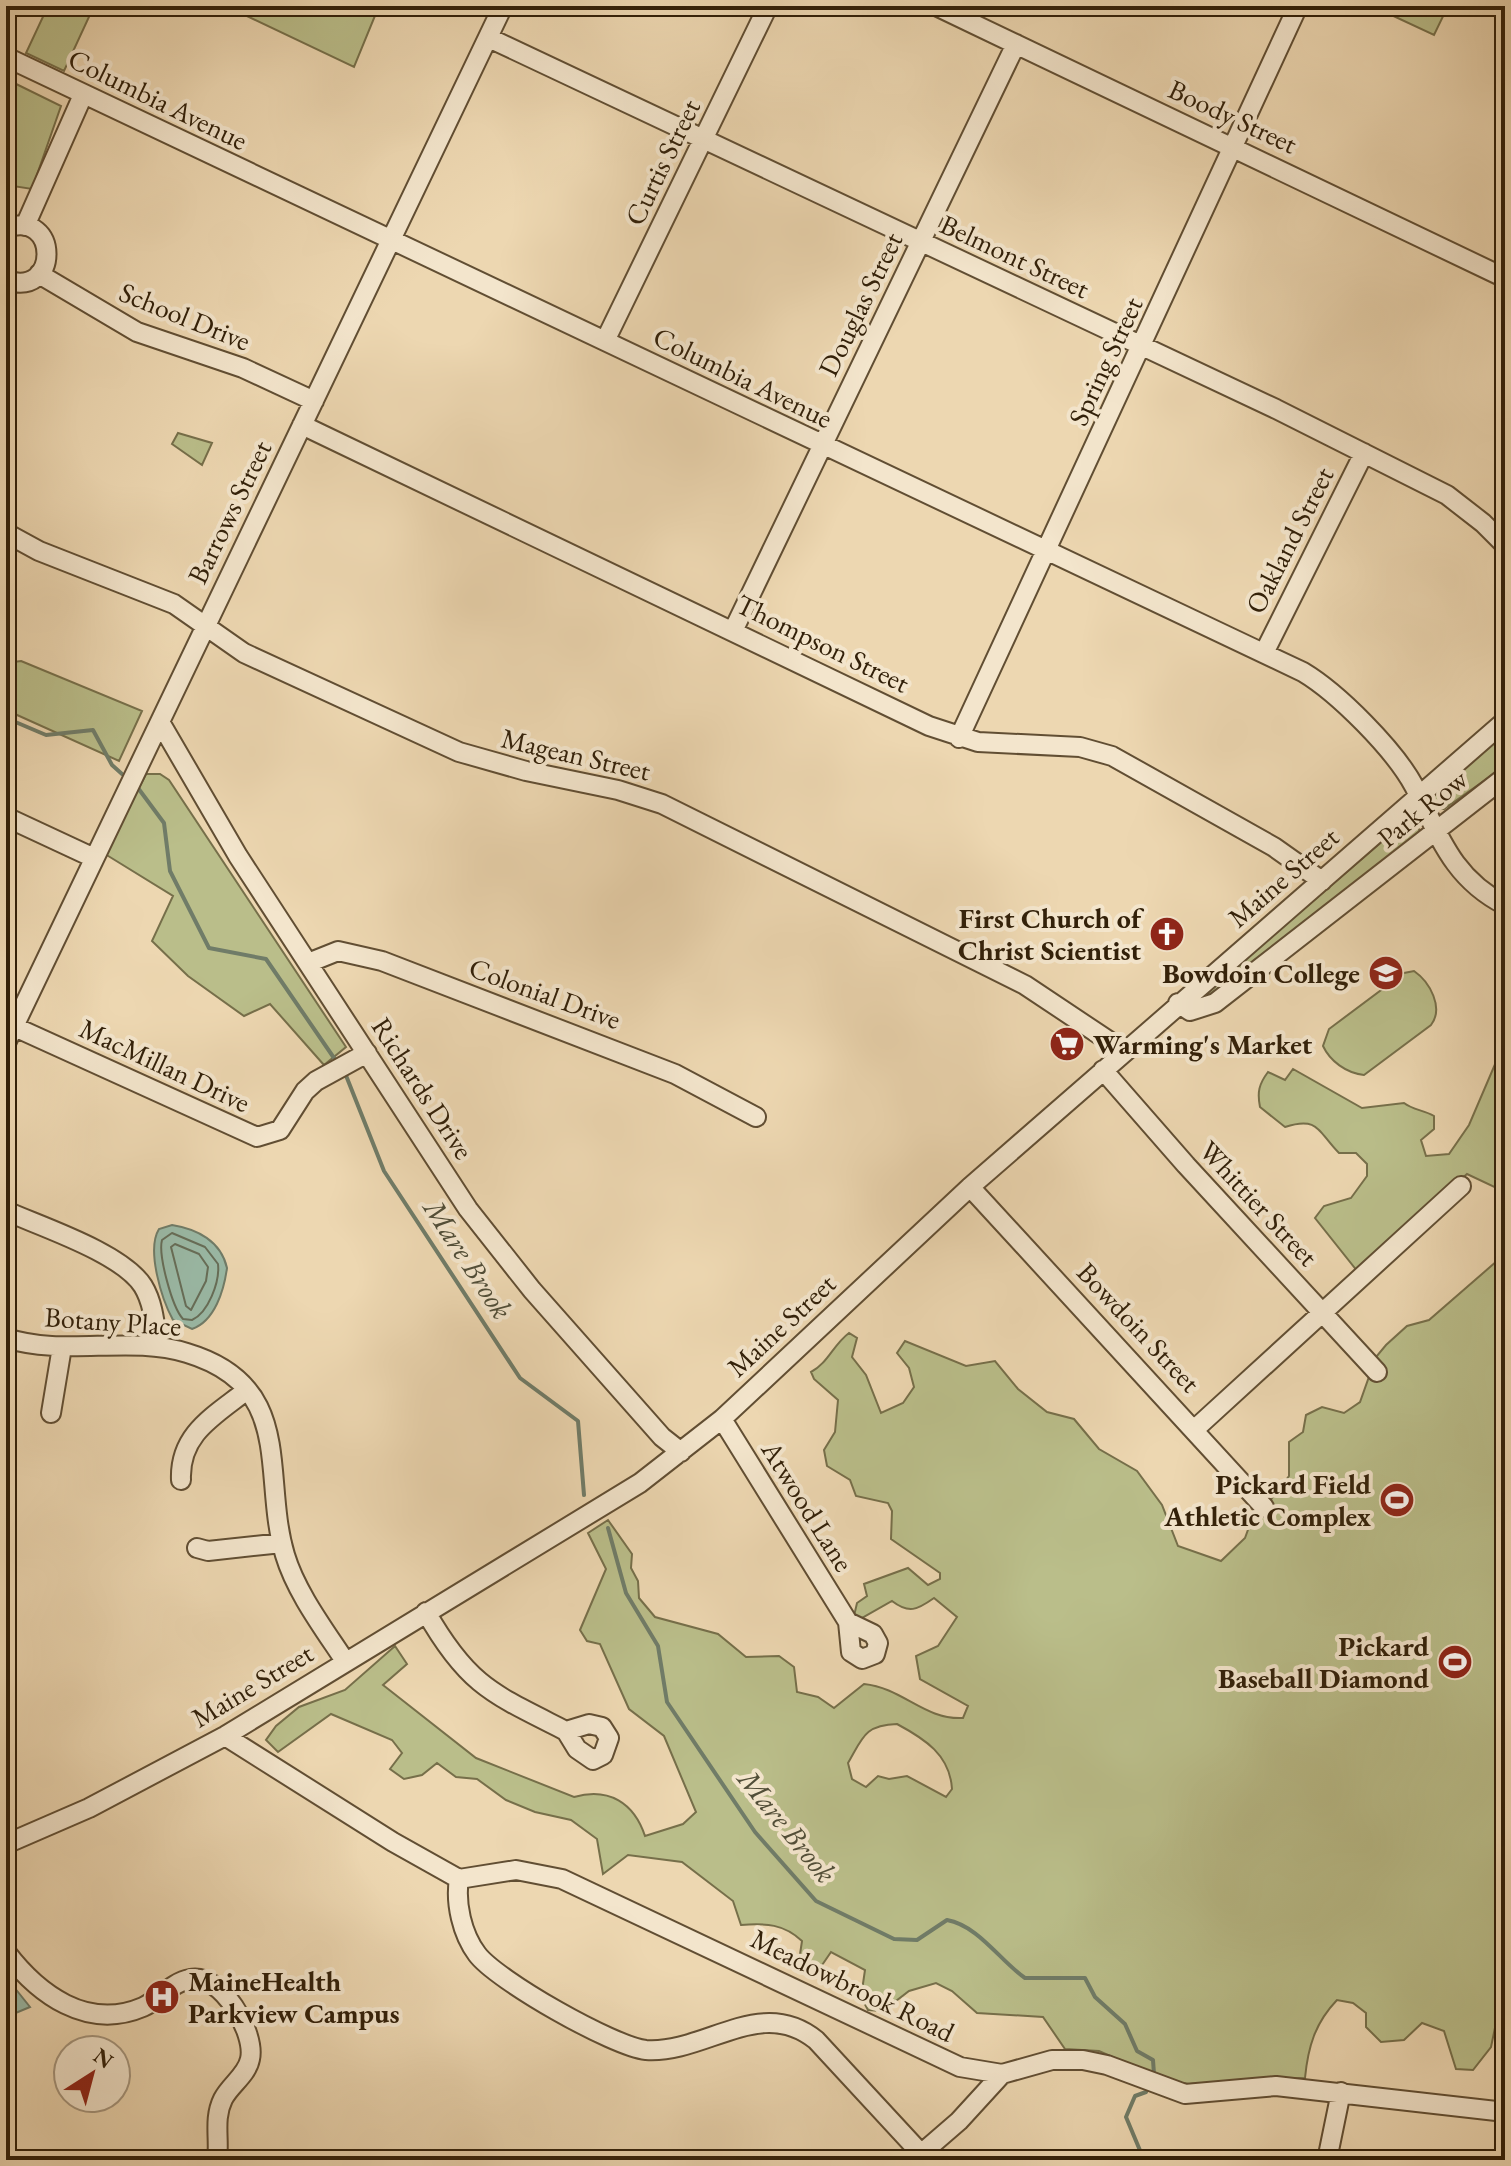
<svg xmlns="http://www.w3.org/2000/svg" width="1511" height="2166" viewBox="0 0 1511 2166" font-family="'EB Garamond',serif">
  <rect width="100%" height="100%" fill="#edd7b1"/>
  <filter id="stains"><feTurbulence type="fractalNoise" baseFrequency=".0025" numOctaves="4"/><feColorMatrix values="0 0 0 0 .2 0 0 0 0 .09 0 0 0 0 .02 0 0 0 .5 -.17"/></filter>
  <radialGradient id="worn" r=".72"><stop offset=".6" stop-color="#630" stop-opacity="0"/><stop offset="1" stop-color="#630" stop-opacity=".3"/></radialGradient>
  <!-- green -->
  <path fill="#babe8a" stroke="#766f4a" stroke-width="2" fill-rule="evenodd" d="M 48,6 L 94,6 L 64,71 L 26,53 Z
    M 226,6 L 379,6 L 354,67 Z
    M 1372,6 L 1448,6 L 1434,35 Z
    M 6,79 L 61,106 L 32,189 L 6,185 Z
    M 178,433 L 212,443 L 202,465 L 172,444 Z
    M 21,661 L 142,711 L 119,761 L 6,710 L 6,663 Z
    M 1505,732 L 1505,766 L 1444,809 L 1435,809 L 1431,799 L 1434,793 Z
    M 146,774 L 160,774 L 169,780 L 346,1047 L 324,1065 L 270,1004 L 244,1016 L 188,976 L 152,941 L 173,896 L 105,854 Z
    M 1406,821 L 1416,824 L 1421,833 L 1202,1002 L 1206,993 Z
    M 1414,971 C 1430,982 1444,1008 1431,1025 L 1364,1075 C 1346,1073 1330,1061 1323,1046 L 1329,1029 L 1404,973 Z
    M 1505,1041 L 1505,1192 L 1467,1174 L 1358,1272 L 1315,1218 L 1324,1206 L 1351,1198 L 1367,1176 L 1367,1164 L 1356,1153 L 1339,1153 C 1318,1132 1319,1116 1285,1127 L 1260,1107 C 1257,1092 1259,1084 1268,1072 L 1285,1080 L 1293,1069 L 1362,1108 L 1404,1103 C 1413,1110 1424,1110 1434,1116 L 1434,1129 L 1421,1140 L 1426,1156 L 1449,1154 L 1469,1125 Z
    M 1505,1254 L 1505,2027 L 1496,2023 L 1491,2047 L 1473,2070 L 1456,2069 L 1444,2031 L 1422,2023 L 1404,2040 L 1381,2042 L 1366,2027 L 1366,2013 L 1353,2003 L 1337,2000 C 1315,2023 1308,2047 1305,2078 L 1189,2084 L 1167,2081 L 1099,2051 L 1065,2049 L 1043,2017 L 977,2013 L 952,1991 L 936,1983 L 909,1991 L 883,2011 L 868,2010 L 861,1997 L 865,1970 L 831,1952 L 818,1971 L 799,1961 L 802,1941 C 784,1924 766,1923 741,1925 L 733,1901 L 682,1862 L 628,1855 L 603,1874 L 597,1839 L 571,1820 L 535,1812 L 506,1800 L 477,1779 L 456,1777 L 437,1763 L 422,1775 L 404,1779 L 390,1769 L 402,1753 L 392,1740 L 331,1714 L 278,1752 L 266,1740 L 276,1726 L 299,1707 L 345,1690 L 395,1646 L 407,1664 L 383,1685 L 476,1758 L 574,1797 C 609,1787 634,1803 645,1836 L 683,1824 L 696,1812 L 664,1736 L 629,1709 L 600,1644 L 587,1641 L 580,1630 L 606,1569 L 588,1533 L 608,1520 L 632,1554 L 631,1568 L 638,1581 L 639,1598 L 655,1617 L 718,1634 L 746,1657 L 779,1656 L 794,1667 L 797,1692 L 818,1697 L 834,1708 L 864,1684 C 903,1688 924,1720 963,1718 L 968,1706 L 920,1679 L 916,1656 L 938,1646 L 957,1617 L 934,1598 C 917,1610 909,1614 892,1601 L 860,1619 L 854,1616 L 857,1603 L 867,1596 L 864,1584 L 908,1568 L 928,1585 L 940,1579 L 940,1573 L 891,1539 L 892,1511 L 888,1503 L 856,1496 L 850,1480 L 827,1466 L 824,1450 L 835,1432 L 838,1400 L 814,1379 L 811,1372 C 828,1363 833,1345 849,1333 L 857,1338 L 852,1357 L 866,1375 L 881,1413 L 903,1403 L 914,1387 L 909,1368 L 897,1353 L 905,1341 L 966,1366 L 995,1361 L 1018,1389 L 1047,1412 L 1074,1419 L 1099,1449 L 1137,1471 L 1162,1505 L 1178,1546 L 1221,1561 L 1245,1538 L 1253,1516 L 1262,1511 L 1289,1476 L 1289,1442 L 1303,1432 L 1306,1415 L 1322,1407 L 1344,1413 L 1360,1402 L 1376,1357 L 1386,1345 L 1407,1326 L 1429,1320 ZM 897,1724 C 925,1739 950,1755 952,1789 L 946,1797 L 907,1776 L 889,1779 L 878,1776 L 866,1787 L 852,1779 L 848,1763 C 863,1737 865,1725 897,1724 Z"/>
  <!-- water -->
  <path fill="#9abaa7" stroke="#707c68" stroke-width="2" d="M 172,1225 C 197,1229 221,1241 227,1268 C 224,1290 215,1321 192,1329 L 173,1320 C 162,1300 146,1250 159,1229 Z
    M 6,1977 L 30,2007 L 6,2017 Z"/>
  <g fill="none" stroke-linecap="round" stroke-linejoin="round">
    <!-- shore -->
    <path stroke="#666d58" stroke-width="2" d="M 172,1233 L 205,1247 L 218,1264 C 220,1282 208,1313 192,1320 L 183,1319 C 172,1307 158,1255 162,1240 Z
      M 175,1244 L 199,1254 L 208,1267 L 206,1281 L 191,1310 L 186,1306 L 171,1247 Z"/>
    <!-- stream -->
    <path stroke="#707c68" stroke-width="4" d="M 6,718 L 46,735 L 93,730 L 112,765 L 122,774
      M 138,788 L 164,823 L 170,871 L 209,948 L 266,959 L 334,1058
      M 345,1073 L 384,1171 L 520,1378 L 578,1421 L 584,1495
      M 608,1528 L 626,1593 L 658,1646 L 667,1702 L 755,1832 L 816,1901 L 894,1939 L 917,1940 L 947,1920 C 979,1926 1000,1961 1025,1978 L 1085,1978 L 1095,1997 L 1125,2024 L 1137,2051 L 1153,2060 L 1154,2074
      M 1144,2160 L 1126,2117 L 1135,2096 L 1146,2092"/>
    <defs>
      <path id="minor" d="M 936,6 L 1505,278
        M 489,38 L 1276,409 L 1447,495 L 1483,523 L 1505,545
        M 6,57 L 1303,672 C 1338,693 1394,749 1414,786 C 1439,835 1452,878 1505,905
        M 25,226 L 83,95
        M 6,228 C 60,209 60,299 6,280
        M 39,274 L 137,332 L 243,368 L 314,401
        M 605,341 L 768,6
        M 302,425 L 929,726 L 978,742 L 1080,747 L 1112,756 L 1274,847 L 1322,881
        M 6,533 L 39,551 L 174,604 L 244,653 L 459,752 L 526,771 L 618,790 L 662,804 L 1025,985 L 1124,1051
        M 733,631 L 1016,44
        M 1264,653 L 1364,453
        M 160,722 L 238,856 L 468,1209 L 532,1290 L 662,1437 L 681,1452
        M 959,738 L 1298,6
        M 6,817 L 94,858
        M 308,963 L 338,951 L 382,961 L 675,1074 L 756,1117
        M 1178,1003 L 1190,1011 L 1215,1003 L 1505,777
        M 6,1023 L 257,1137 L 280,1130 L 305,1091 L 316,1081 L 367,1053
        M 6,1043 L 503,6
        M 1103,1070 L 1186,1165 L 1377,1372
        M 970,1187 L 1264,1507
        M 6,1211 C 42,1227 122,1253 143,1286 C 154,1304 155,1327 158,1347
        M 6,1338 C 65,1357 129,1335 187,1353 C 297,1386 261,1475 285,1555 C 296,1592 324,1629 345,1661
        M 51,1413 L 62,1347
        M 722,1419 L 848,1622
        M 1195,1429 L 1461,1186
        M 181,1480 C 179,1434 214,1416 247,1390
        M 197,1548 L 208,1551 L 282,1543
        M 426,1612 C 468,1686 493,1694 566,1731
        M 848,1622 L 873,1634 L 878,1643 L 875,1654 L 862,1659 L 851,1652 Z
        M 589,1724 L 602,1727 L 609,1738 L 603,1755 L 593,1760 L 577,1749 L 566,1731 Z
        M 225,1736 L 393,1842 L 459,1879 L 516,1870 L 562,1879 L 960,2067 L 1002,2074 L 1052,2060 L 1083,2060 L 1107,2065 L 1185,2094 L 1276,2086 L 1505,2112
        M 6,1844 L 89,1808 L 225,1736 L 640,1483 L 722,1419 L 970,1187 L 1505,721
        M 459,1879 C 455,1903 462,1934 477,1954 C 496,1980 614,2047 646,2050 C 706,2054 760,1995 816,2040 L 927,2160
        M 6,1952 C 38,1994 87,2031 143,2007 C 159,2000 172,1982 190,1979 C 221,1972 256,2033 250,2059 C 247,2075 230,2085 223,2099 C 213,2119 220,2140 217,2160
        M 922,2153 L 959,2121 L 1002,2074
        M 1327,2160 L 1341,2092"/>
    </defs>
    <!-- minor casing -->
    <use href="#minor" stroke="#614e33" stroke-width="22"/>
    <!-- minor -->
    <use href="#minor" stroke="#f3e5cc" stroke-width="18"/>
  </g>
  <!-- icons -->
  <defs>
    <symbol id="church-disc" viewBox="-11 -11 22 22"><circle r="9.5" fill="#8f2418" stroke="#f3e5cc"/><path d="M-1.2-6h2.4v3.5h3.3v2.4h-3.3V6h-2.4V-.1h-3.3v-2.4h3.3Z" fill="#fff"/></symbol>
    <symbol id="university-disc" viewBox="-11 -11 22 22"><circle r="9.5" fill="#8f2418" stroke="#f3e5cc"/><path d="M0-5L7-2L0 1L-7-2ZM-4 1L0 2.5L4 1V4Q0 6-4 4Z" fill="#fff"/></symbol>
    <symbol id="supermarket-disc" viewBox="-11 -11 22 22"><circle r="9.5" fill="#8f2418" stroke="#f3e5cc"/><path d="M-6-5.5h2.5l.6 2H6L4.5 2H-2.5L-4.4-4H-6ZM-1.5 3.2a1.3 1.3 0 1 0 .1 0ZM3 3.2a1.3 1.3 0 1 0 .1 0Z" fill="#fff"/></symbol>
    <symbol id="stadium-disc" viewBox="-11 -11 22 22"><circle r="9.5" fill="#8f2418" stroke="#f3e5cc"/><path d="M0-5a6.5 5 0 1 0 0 10a6.5 5 0 1 0 0-10ZM-3.5-1.8h7v3.6h-7Z" fill="#fff"/></symbol>
    <symbol id="hospital-disc" viewBox="-11 -11 22 22"><circle r="9.5" fill="#8f2418" stroke="#f3e5cc"/><path d="M-5-5h3v3.5h4V-5h3V5h-3V1.5h-4V5h-3Z" fill="#fff"/></symbol>
  </defs>
  <g fill-rule="evenodd">
    <use href="#church-disc" x="1147" y="914" width="40" height="40"/>
    <use href="#university-disc" x="1366" y="953" width="40" height="40"/>
    <use href="#supermarket-disc" x="1047" y="1024" width="40" height="40"/>
    <use href="#stadium-disc" x="1377" y="1480" width="40" height="40"/>
    <use href="#stadium-disc" x="1435" y="1642" width="40" height="40"/>
    <use href="#hospital-disc" x="142" y="1977" width="40" height="40"/>
  </g>
  <g text-anchor="middle" stroke-width="8" stroke-linejoin="round" paint-order="stroke">
    <!-- street labels -->
    <g font-size="28" fill="#322009" stroke="#f3e5cc">
      <text transform="translate(158 99) rotate(26)" y="10">Columbia Avenue</text>
      <text transform="translate(1233 116) rotate(25)" y="10">Boody Street</text>
      <text transform="translate(662 162) rotate(-64)" y="10">Curtis Street</text>
      <text transform="translate(1015 256) rotate(25)" y="10">Belmont Street</text>
      <text transform="translate(860 304) rotate(-64)" y="10">Douglas Street</text>
      <text transform="translate(185 316) rotate(22)" y="10">School Drive</text>
      <text transform="translate(1105 361) rotate(-65)" y="10">Spring Street</text>
      <text transform="translate(743 377) rotate(26)" y="10">Columbia Avenue</text>
      <text transform="translate(229 512) rotate(-64)" y="10">Barrows Street</text>
      <text transform="translate(1289 540) rotate(-63)" y="10">Oakland Street</text>
      <text transform="translate(823 643) rotate(26)" y="10">Thompson Street</text>
      <text transform="translate(576 754) rotate(13)" y="10">Magean Street</text>
      <text transform="translate(1422 808) rotate(-39)" y="10">Park Row</text>
      <text transform="translate(1283 877) rotate(-41)" y="10">Maine Street</text>
      <text transform="translate(545 993) rotate(20)" y="10">Colonial Drive</text>
      <text transform="translate(165 1065) rotate(25)" y="10">MacMillan Drive</text>
      <text transform="translate(423 1088) rotate(57)" y="10">Richards Drive</text>
      <text transform="translate(1259 1203) rotate(47)" y="10">Whittier Street</text>
      <text transform="translate(113 1321) rotate(4)" y="10">Botany Place</text>
      <text transform="translate(781 1325) rotate(-43)" y="10">Maine Street</text>
      <text transform="translate(1139 1327) rotate(47)" y="10">Bowdoin Street</text>
      <text transform="translate(808 1506) rotate(58)" y="10">Atwood Lane</text>
      <text transform="translate(252 1685) rotate(-31)" y="10">Maine Street</text>
      <text transform="translate(853 1985) rotate(26)" y="10">Meadowbrook Road</text>
    </g>
    <!-- poi labels -->
    <g font-size="28" font-weight="bold" fill="#322009" stroke="#f3e5cc" text-anchor="end">
      <text x="1141" y="928">First Church of<tspan x="1141" dy="32">Christ Scientist</tspan></text>
      <text x="1360" y="983">Bowdoin College</text>
      <text x="1093" y="1054" text-anchor="start">Warming's Market</text>
      <text x="1371" y="1494">Pickard Field<tspan x="1371" dy="32">Athletic Complex</tspan></text>
      <text x="1429" y="1656">Pickard<tspan x="1429" dy="32">Baseball Diamond</tspan></text>
      <text x="188" y="1991" text-anchor="start">MaineHealth<tspan x="188" dy="32">Parkview Campus</tspan></text>
    </g>
    <!-- water labels -->
    <g font-size="30" font-style="italic" fill="#514e38" stroke="#f3e5cc">
      <text transform="translate(468 1259) rotate(57)" y="10">Mare Brook</text>
      <text transform="translate(787 1826) rotate(51)" y="10">Mare Brook</text>
    </g>
  </g>
  <!-- margin -->
  <rect width="1511" height="2166" fill="none" stroke="#edd7b1" stroke-width="32"/>
  <rect x="8" y="8" width="1495" height="2150" fill="none" stroke="#322009" stroke-width="4"/>
  <rect x="16" y="16" width="1479" height="2134" fill="none" stroke="#322009" stroke-width="2"/>
  <!-- north arrow -->
  <g transform="translate(92 2074) rotate(36)"><circle r="38" fill="#f3e5cc" stroke="#a6967e" stroke-width="2"/>
  <path d="M0-6L14 30L0 20L-14 30Z" fill="#8f2418"/>
  <text y="-12" font-size="22" font-weight="bold" text-anchor="middle" fill="#322009">N</text>
  </g>
  <rect width="100%" height="100%" filter="url(#stains)"/>
  <rect width="100%" height="100%" fill="url(#worn)"/>
</svg>
